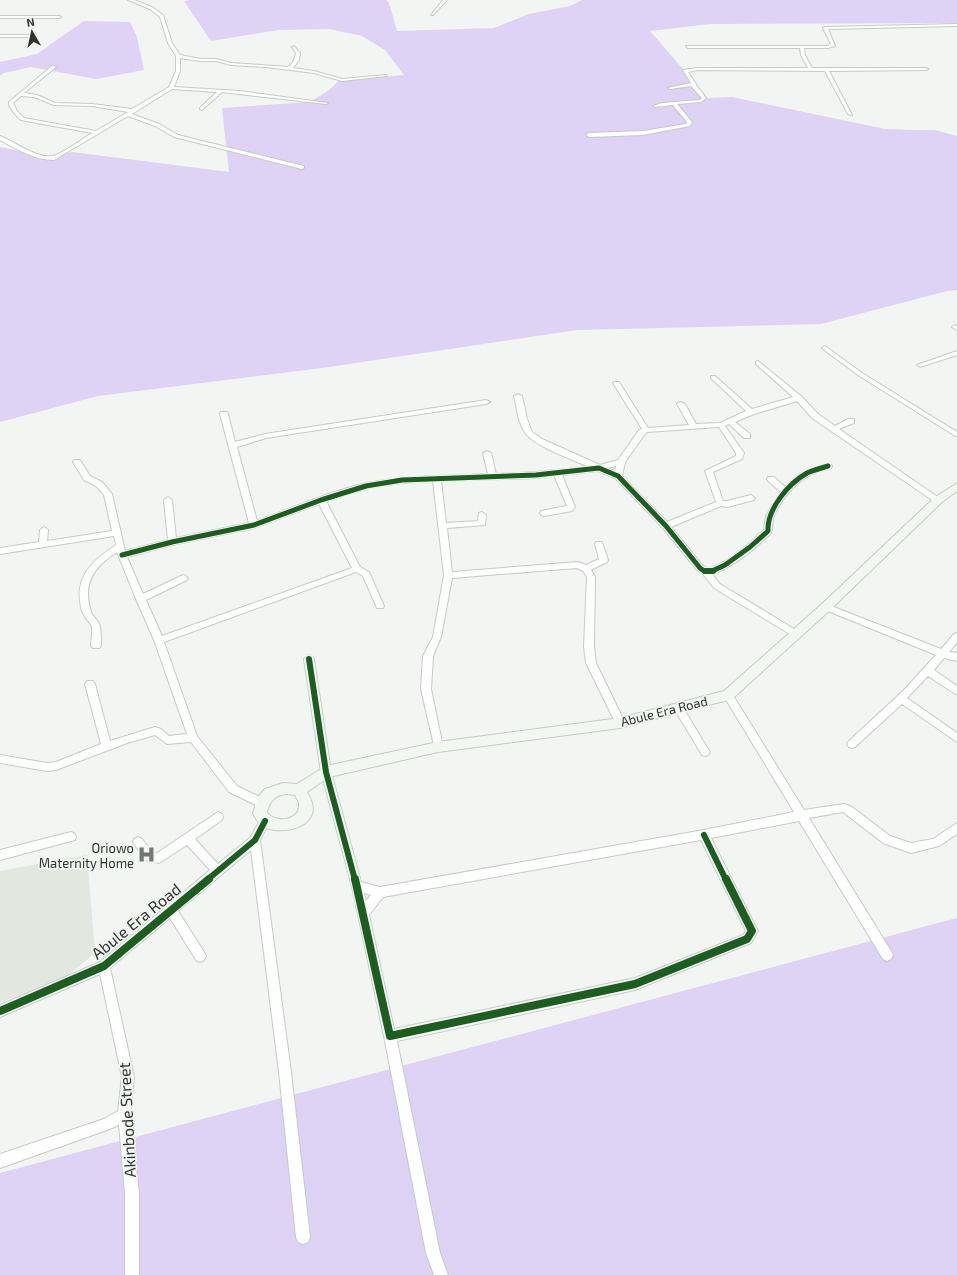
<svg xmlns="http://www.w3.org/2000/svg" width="957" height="1275" viewBox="0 0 957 1275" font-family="'Exo 2',sans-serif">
  <rect width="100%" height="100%" fill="#f2f5f1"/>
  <!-- built -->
  <path fill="#e2e8e0" d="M 87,855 L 95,953 L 60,982 L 0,1002 L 0,871 Z"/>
  <!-- green -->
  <path fill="#ded2f5" d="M 190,0 L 386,0 L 389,3 L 397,31 L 494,28 L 529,14 L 570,6 L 582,0 L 957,0 L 957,23 L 710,24 L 650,31 L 708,98 L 732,97 L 885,129 L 913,130 L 934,130 L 957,136 L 957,290 L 947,291 L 821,324 L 577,330 L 322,368 L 98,396 L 0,422 L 0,147 L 50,157 L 72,152 L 229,172 L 222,108 L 310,102 L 328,91 L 339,81 L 404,75 L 385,50 L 362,36 L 329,29 L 278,30 L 211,41 L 184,1 Z
    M 84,21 L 130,22 L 137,37 L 144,70 L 96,79 L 31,67 L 4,73 L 0,76 L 0,62 L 37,54 Z
    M 957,918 L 957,1275 L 0,1275 L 0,1173 Z"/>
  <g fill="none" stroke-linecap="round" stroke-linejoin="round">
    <defs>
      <path id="street" d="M 128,0 L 134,0 L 152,7 L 163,15 L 172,43 L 180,55 L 201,59 L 216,59 L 231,63 L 288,67 C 293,64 295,59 296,53 L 292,47 L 294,46 L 300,53 L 299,60 L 293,68 L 314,71 L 342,79 L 385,75 L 387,76 L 342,81 L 314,73 L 266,67 L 231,65 L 216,61 L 201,61 L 180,58 L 180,71 L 174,87 L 240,91 L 328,103 L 326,104 L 222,92 L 202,110 L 200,109 L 200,108 L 217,92 L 172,89 L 132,114 L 159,124 L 178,135 L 304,166 L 304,168 L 302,169 L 174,137 L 155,126 L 128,116 L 54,160 C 35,160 16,149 0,140 L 0,136 C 13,141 38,159 52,156 C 61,155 84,138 92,133 L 21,120 L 13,112 L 9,105 L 9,102 L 52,66 L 56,67 L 24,93 L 37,95 L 55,103 L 92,104 L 132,109 L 169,87 L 176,71 L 176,56 L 168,43 L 160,17 L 150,9 ZM 21,96 L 34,97 L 54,105 L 92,106 L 128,112 L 96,131 L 24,118 L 17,111 L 13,103 Z
        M 443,0 L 447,0 L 433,15 L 431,15 Z
        M 0,16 L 59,16 L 61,17 L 59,18 L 0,18 Z
        M 957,24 L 957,26 L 828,29 L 835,46 L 828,48 L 804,48 L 805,55 L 812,68 L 926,68 L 928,69 L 926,70 L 829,71 L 852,115 L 848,114 L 825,71 L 697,70 L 688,72 L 696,84 L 696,85 L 706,98 L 701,102 L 677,104 L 692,122 L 690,126 L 643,135 L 589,137 L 586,135 L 589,133 L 643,131 L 686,124 L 687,122 L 673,105 L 655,107 L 653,106 L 662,103 L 700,100 L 702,98 L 691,86 L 670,89 L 668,88 L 691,83 L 683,70 L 697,68 L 808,68 L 801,55 L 800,48 L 688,48 L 686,46 L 827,46 L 831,44 L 823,28 L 825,27 Z
        M 0,35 L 29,35 L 31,36 L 29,37 L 0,37 Z
        M 955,325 L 957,326 L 957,330 L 952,327 Z
        M 825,346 L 862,373 L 957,432 L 957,437 L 858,375 L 823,349 L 822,348 Z
        M 957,351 L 957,355 L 920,367 L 917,365 Z
        M 758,361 L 801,396 L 818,414 L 835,426 L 848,419 L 854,419 L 854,423 L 839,429 L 942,500 L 941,502 L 935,502 L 812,418 L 797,401 L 754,414 L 735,422 L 750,434 L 750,438 L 744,438 L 729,424 L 725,426 L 744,453 L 742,459 L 713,472 L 723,501 L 727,501 L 751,495 L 755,498 L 754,500 L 727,507 L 721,506 L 671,527 L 703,566 L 707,568 C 723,568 753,541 764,530 L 766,516 L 781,492 L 768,481 L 767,479 L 768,477 L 774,477 L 785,487 C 798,474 811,468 828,464 L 832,466 L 831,468 C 824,470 816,471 810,475 C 795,483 781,500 774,515 C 772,521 773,527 771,533 C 755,549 734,567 712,574 L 720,584 L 799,632 L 800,634 L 799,636 L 793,636 L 714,588 L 702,573 L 697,570 L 663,528 L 615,478 L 598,471 L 562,475 L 575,507 L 572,511 L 544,516 L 541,515 L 540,513 L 541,511 L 567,506 L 554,475 L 536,478 L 441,481 L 446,523 L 478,521 L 479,513 L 482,512 L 486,515 L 485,525 L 447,528 L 452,572 L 578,562 L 586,565 L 599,559 L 595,544 L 596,542 L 602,542 L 608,560 L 607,562 L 591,570 L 595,577 L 594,647 L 596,663 L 625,723 L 623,726 L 620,727 L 617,726 L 586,663 L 584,647 L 587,577 L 583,571 L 577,568 L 452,578 L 441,637 L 433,656 L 431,689 L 443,747 L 441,750 L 438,751 L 435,750 L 421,689 L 423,656 L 433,637 L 444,575 L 433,481 L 402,483 L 367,488 L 326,501 L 360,567 L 369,572 L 384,606 L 383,608 L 377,608 L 363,576 L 356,572 L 164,642 L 197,736 L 237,786 L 266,800 L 267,803 L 266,806 L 262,807 L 258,806 L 229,792 L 191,742 L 167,744 L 155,735 L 127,743 L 56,770 L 47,771 L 0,763 L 0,755 L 47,763 L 56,762 L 101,744 L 85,684 L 87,681 L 93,681 L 95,684 L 110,741 L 155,727 L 161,729 L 169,736 L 187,734 L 154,640 L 136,599 L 117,552 C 94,567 82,583 91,612 C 93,617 100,622 100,627 C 101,633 101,640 101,646 L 99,648 L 93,648 L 91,646 C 91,641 93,632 92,627 C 90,622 84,617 82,611 C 73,579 90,562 116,545 L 114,536 L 0,554 L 0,548 L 39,542 L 40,530 L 44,527 L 48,530 L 47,541 L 112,531 L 104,495 L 96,486 L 84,480 L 73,462 L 74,460 L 80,460 L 90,476 L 102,482 L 112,494 L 125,551 L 168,540 L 164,500 L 168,497 L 172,500 L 176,538 L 249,523 L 220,414 L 221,412 L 227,412 L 228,414 L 235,442 L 265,434 L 486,400 L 490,402 L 486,404 L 266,438 L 237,447 L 257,521 C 292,508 331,491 367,483 C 407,475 448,476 488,474 L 483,453 L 487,451 L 491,453 L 496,474 L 536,472 L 589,467 C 574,460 536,447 526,434 C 518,424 517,408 514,396 L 518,394 L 522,396 L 527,419 L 532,432 L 542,439 L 600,465 L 618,460 L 639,430 L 642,429 L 613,383 L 615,382 L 619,382 L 648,428 L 689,425 L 677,404 L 681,402 L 685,404 L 696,424 L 720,423 L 746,411 L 711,378 L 711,376 L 715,376 L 752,409 L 793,397 L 756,364 L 756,362 ZM 719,427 L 736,453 L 736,456 L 705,471 L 716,502 L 667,522 L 622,476 L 625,462 L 645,434 L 647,432 ZM 616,466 L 615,472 L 607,468 ZM 319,504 L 352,568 L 162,636 L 146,600 L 187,580 L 188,578 L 184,575 L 181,576 L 143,594 L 127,557 L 172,545 L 254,528 Z
        M 826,604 L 941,649 L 954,634 L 957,633 L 957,642 L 949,652 L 957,653 L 957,661 L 944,658 L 934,670 L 957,686 L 957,695 L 928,676 L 907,698 L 957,733 L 957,742 L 902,704 L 855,747 L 852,748 L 849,747 L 847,744 L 849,741 L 904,690 L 936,655 L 823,609 L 822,607 Z
        M 309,655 L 312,657 L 314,659 L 331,772 L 361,882 L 380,887 L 704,830 L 794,812 L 725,698 L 723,695 L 725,692 L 731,692 L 804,810 L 844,804 L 852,807 L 890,836 L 911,843 L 933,839 L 957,823 L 957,834 L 939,846 L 911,853 L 883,843 L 843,812 L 809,818 L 891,951 L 893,955 L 891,959 L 887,961 L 883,959 L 799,821 L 711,838 L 758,931 L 751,943 L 635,990 L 397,1041 L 440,1253 L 448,1275 L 434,1275 L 426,1253 L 384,1036 L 352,886 L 321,772 L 304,659 L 306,657 ZM 701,840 L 746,931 L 743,935 L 635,978 L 394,1029 L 369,915 L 383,897 ZM 364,893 L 371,895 L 366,901 Z
        M 679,705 L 682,706 L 708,749 L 710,752 L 708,755 L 705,756 L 702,755 L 676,712 L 674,709 L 676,706 Z
        M 218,812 L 222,814 L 223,817 L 222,820 L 195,839 L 218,864 L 251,837 L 261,818 L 265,816 L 269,818 L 270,821 L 260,840 L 291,1072 L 310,1237 L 308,1242 L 303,1244 L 298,1242 L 296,1237 L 279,1072 L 251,850 L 178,911 L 204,952 L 206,956 L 204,960 L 200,962 L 196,960 L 170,918 L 110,968 L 134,1077 L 130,1115 L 139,1193 L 139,1275 L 125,1275 L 125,1193 L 119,1125 L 107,1130 L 0,1168 L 0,1154 L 104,1119 L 118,1111 L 122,1077 L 100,974 L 0,1017 L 0,1005 L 100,962 L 210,870 L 187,845 L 159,863 L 145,860 L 133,842 L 134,839 L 138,837 L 142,839 L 152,852 L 157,853 Z
        M 71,832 L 75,834 L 76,837 L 75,840 L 0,860 L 0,850 Z"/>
      <path id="secondary" d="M 957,483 L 957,491 L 942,502 L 830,610 L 732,699 L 620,728 L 438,752 L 329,777 L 307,792 C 309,795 311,800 312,803 C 319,829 278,836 262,826 C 258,823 255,817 253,813 L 258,797 L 265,789 L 283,783 L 297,784 L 326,766 L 438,742 L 620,718 L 724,691 L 822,604 L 934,498 ZM 286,794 L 295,795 C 296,798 299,801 299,804 C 301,821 274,824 267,812 C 270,801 274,796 286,794 Z"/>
    </defs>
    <!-- street casing -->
    <use href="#street" stroke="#c7cac7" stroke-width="2"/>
    <!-- secondary casing -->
    <use href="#secondary" stroke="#c7cac7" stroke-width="2"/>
    <!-- street -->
    <use href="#street" fill="#fdfefd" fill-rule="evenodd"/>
    <!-- secondary -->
    <use href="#secondary" fill="#f3f7f2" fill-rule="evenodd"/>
    <defs>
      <path id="cycleway-far2" d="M 122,555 L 172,542 L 254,525 L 321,500 L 366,486 L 402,480 L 536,475 L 599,468 L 618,476 L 666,526 L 700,568 L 704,571 L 712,571 L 725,565 L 750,547 L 768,531 C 767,509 788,484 807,473 C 814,470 821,468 828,466"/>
      <path id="cycleway-far1" d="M 705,571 L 713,571
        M 309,659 L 326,772 L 355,880
        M 704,835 L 726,880
        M 207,880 L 255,840 L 265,821"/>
      <path id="cycleway" d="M 355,879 L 390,1036 L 635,984 L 747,939 L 752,931 L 726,879
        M 0,1011 L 104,966 L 209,879"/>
    </defs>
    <!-- cycleway-far2 casing -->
    <use href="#cycleway-far2" stroke="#f1f6f0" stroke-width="7"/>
    <!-- cycleway-far1 casing -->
    <use href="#cycleway-far1" stroke="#f1f6f0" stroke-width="9"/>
    <!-- cycleway casing -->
    <use href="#cycleway" stroke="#f1f6f0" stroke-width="10"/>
    <!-- cycleway-far2 -->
    <use href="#cycleway-far2" stroke="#1b5e20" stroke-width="5"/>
    <!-- cycleway-far1 -->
    <use href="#cycleway-far1" stroke="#1b5e20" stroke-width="6"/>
    <!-- cycleway -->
    <use href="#cycleway" stroke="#1b5e20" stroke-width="8"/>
  </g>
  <!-- icons -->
  <defs>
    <symbol id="hospital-bare" viewBox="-9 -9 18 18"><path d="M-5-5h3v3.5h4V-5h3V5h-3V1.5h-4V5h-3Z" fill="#757774" stroke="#f1f6f0" stroke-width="2.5" paint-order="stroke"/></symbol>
  </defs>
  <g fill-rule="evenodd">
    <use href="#hospital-bare" x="134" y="842" width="25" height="25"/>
  </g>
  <g text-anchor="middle" stroke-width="3.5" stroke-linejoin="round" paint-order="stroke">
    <!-- street labels -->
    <g font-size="13" fill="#313331" stroke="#f1f6f0">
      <text transform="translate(664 711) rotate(-14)" y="5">Abule Era Road</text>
    </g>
    <!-- poi labels -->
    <g font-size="13" fill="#313331" stroke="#f1f6f0" text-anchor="end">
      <text x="134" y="853">Oriowo<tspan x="134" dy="15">Maternity Home</tspan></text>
    </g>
    <!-- near-street labels -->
    <g font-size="16" fill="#313331" stroke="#f1f6f0">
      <text transform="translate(136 921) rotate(-39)" y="6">Abule Era Road</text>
      <text transform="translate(127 1120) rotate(-93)" y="6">Akinbode Street</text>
    </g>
  </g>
  <!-- north arrow -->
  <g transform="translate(32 32) rotate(351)" stroke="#f1f6f0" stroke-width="3" paint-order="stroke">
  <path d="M0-3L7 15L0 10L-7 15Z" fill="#313331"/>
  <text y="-6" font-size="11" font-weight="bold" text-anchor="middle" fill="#313331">N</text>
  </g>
</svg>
